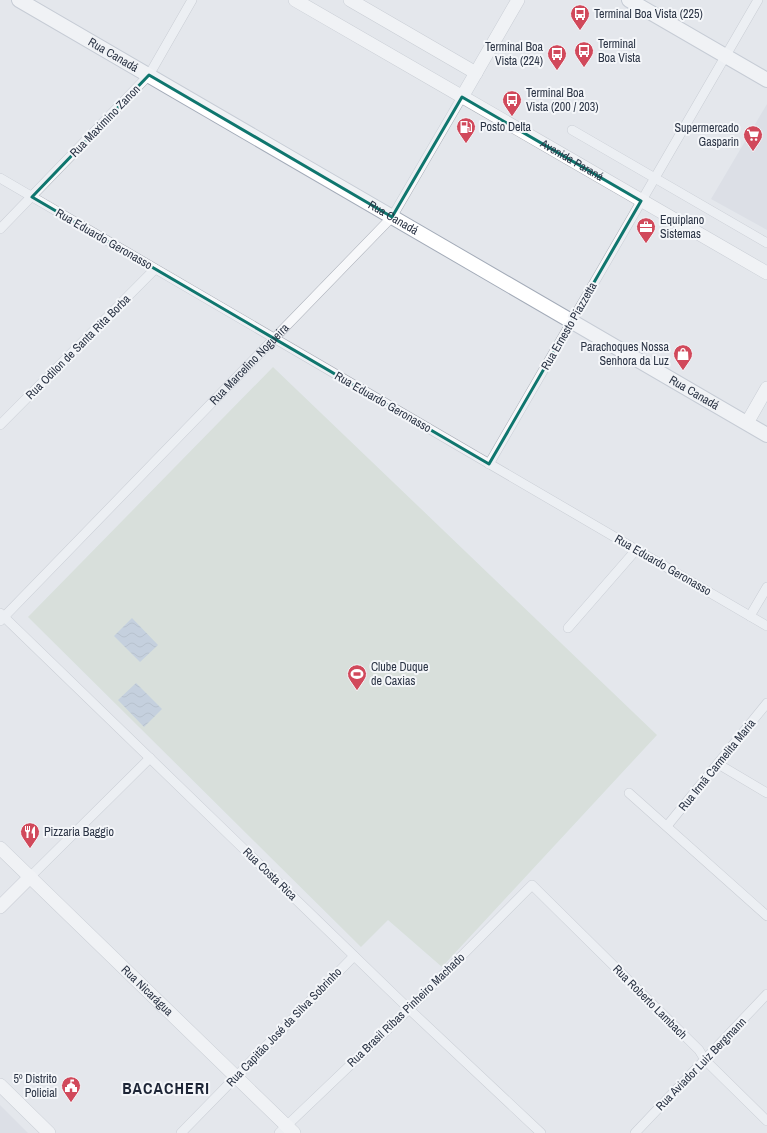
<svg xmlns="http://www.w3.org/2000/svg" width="767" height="1133" viewBox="0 0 767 1133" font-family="'Archivo Narrow',sans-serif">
  <defs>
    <pattern id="water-waves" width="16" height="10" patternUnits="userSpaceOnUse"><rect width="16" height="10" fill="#9fb4cc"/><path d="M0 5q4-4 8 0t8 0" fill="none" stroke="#8293a7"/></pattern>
  </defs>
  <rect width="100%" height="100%" fill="#e4e7ec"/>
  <!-- built -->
  <path fill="#d2d6de" d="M 767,104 L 767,230 L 711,199 Z
    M 0,1105 L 28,1133 L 29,1133 L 0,1133 Z"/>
  <!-- pitch -->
  <path fill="#c9d6c5" d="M 273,367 L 657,735 L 442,967 L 388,920 L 361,947 L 28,617 Z"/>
  <!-- water -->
  <path fill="url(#water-waves)" d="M 132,618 L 158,645 L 140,662 L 114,636 Z
    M 136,683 L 162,709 L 144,727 L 118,700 Z"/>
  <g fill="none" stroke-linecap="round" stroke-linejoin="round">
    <defs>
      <g id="street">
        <path d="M 572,130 L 767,243"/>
        <path d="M 0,178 L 767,626"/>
        <path d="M 0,229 L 149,75 L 192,0"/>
        <path d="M 0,425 L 155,269"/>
        <path d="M 489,464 L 758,0"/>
        <path d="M 0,613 L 409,1009 L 541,1133"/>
        <path d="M 750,616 L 767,587"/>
        <path id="s1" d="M 0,621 L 392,217 L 462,97"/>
        <path d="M 568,628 L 636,550"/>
        <path d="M 718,764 L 767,793"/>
        <path d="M 629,793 L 767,916"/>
        <path d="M 667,826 L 767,703"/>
        <path d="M 30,877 L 150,758"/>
        <path d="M 181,1133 L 354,956"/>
        <path d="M 279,1133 L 409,1009 L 532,885 L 699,1050 L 705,1060 L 767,1121"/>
        <path d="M 635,1133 L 767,994"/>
      </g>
      <g id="secondary">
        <path id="s2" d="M 295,0 L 767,273"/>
        <path d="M 350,0 L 476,73"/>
        <path d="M 462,97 L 518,0"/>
        <path d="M 747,423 L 767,388"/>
        <path id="s3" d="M 0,848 L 294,1133"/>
        <path d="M 0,907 L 30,877"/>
        <path d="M 0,1085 L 49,1133"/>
      </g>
      <g id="primary">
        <path id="s4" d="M 19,0 L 767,435"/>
        <path d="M 629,0 L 767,80"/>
      </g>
    </defs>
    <!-- street casing -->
    <use href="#street" stroke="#a9aeb7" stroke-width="10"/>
    <!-- secondary casing -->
    <use href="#secondary" stroke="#a9aeb7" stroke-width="14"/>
    <!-- primary casing -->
    <use href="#primary" stroke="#a3abb8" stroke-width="16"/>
    <!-- street -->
    <use href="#street" stroke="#f7f8fa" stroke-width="9"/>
    <!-- secondary -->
    <use href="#secondary" stroke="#fff" stroke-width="13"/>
    <!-- primary -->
    <use href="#primary" stroke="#fff" stroke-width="14"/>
  </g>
  <!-- marked area -->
  <path d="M0 0H767V1133H0ZM 149,75 L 392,217 L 462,97 L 641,201 L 489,464 L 32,197 Z" fill="#e4e7ec" fill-opacity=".55" fill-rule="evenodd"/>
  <path fill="none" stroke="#0f766e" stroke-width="3" stroke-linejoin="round" d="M 149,75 L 392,217 L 462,97 L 641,201 L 489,464 L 32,197 Z"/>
  <!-- icons -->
  <defs>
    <symbol id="bus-pin" viewBox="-11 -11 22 30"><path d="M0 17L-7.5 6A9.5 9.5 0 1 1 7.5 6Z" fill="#d1495b" stroke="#f4f6f9"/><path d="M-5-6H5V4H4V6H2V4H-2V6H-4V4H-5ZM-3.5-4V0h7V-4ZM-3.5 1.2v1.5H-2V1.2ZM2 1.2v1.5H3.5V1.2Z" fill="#fff"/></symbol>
    <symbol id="fuel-pin" viewBox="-11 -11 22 30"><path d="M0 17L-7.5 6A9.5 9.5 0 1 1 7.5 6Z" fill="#d1495b" stroke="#f4f6f9"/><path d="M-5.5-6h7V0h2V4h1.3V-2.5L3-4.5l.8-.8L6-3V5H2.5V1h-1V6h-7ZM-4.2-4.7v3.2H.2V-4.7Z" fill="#fff"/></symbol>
    <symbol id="supermarket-pin" viewBox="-11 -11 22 30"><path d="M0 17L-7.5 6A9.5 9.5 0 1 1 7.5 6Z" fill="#d1495b" stroke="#f4f6f9"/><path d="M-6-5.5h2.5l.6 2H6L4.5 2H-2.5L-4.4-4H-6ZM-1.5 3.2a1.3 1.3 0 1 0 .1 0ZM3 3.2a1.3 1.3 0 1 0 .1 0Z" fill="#fff"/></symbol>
    <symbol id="office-pin" viewBox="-11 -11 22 30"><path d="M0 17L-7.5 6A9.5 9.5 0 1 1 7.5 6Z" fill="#d1495b" stroke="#f4f6f9"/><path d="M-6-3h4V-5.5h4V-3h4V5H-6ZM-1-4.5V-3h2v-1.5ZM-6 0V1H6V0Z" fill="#fff"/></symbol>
    <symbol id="shop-pin" viewBox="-11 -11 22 30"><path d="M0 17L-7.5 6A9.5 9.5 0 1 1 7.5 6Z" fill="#d1495b" stroke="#f4f6f9"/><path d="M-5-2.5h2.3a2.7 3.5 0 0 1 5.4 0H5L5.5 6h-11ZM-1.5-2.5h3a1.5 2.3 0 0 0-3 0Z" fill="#fff"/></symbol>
    <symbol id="stadium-pin" viewBox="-11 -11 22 30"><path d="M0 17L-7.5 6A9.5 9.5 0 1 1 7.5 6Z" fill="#d1495b" stroke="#f4f6f9"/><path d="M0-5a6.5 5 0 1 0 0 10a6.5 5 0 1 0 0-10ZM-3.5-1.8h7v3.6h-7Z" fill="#fff"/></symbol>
    <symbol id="restaurant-pin" viewBox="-11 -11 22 30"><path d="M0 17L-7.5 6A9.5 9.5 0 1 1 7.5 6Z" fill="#d1495b" stroke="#f4f6f9"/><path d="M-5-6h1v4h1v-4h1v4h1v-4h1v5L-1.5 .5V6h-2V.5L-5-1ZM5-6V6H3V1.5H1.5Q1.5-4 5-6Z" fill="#fff"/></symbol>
    <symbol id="civic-pin" viewBox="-11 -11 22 30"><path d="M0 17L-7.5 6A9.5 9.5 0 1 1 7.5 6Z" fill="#d1495b" stroke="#f4f6f9"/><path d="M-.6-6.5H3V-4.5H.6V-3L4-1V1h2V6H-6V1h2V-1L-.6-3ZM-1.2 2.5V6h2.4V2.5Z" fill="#fff"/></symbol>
  </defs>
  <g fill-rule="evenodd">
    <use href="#bus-pin" x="569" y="3" width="22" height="30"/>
    <use href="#bus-pin" x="573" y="40" width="22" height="30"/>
    <use href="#bus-pin" x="546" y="43" width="22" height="30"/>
    <use href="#bus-pin" x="501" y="89" width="22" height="30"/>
    <use href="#fuel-pin" x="455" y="116" width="22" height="30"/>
    <use href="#supermarket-pin" x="742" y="124" width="22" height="30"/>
    <use href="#office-pin" x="635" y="216" width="22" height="30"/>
    <use href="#shop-pin" x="672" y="343" width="22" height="30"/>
    <use href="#stadium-pin" x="346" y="663" width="22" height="30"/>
    <use href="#restaurant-pin" x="19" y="821" width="22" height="30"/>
    <use href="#civic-pin" x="60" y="1075" width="22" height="30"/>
  </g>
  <g text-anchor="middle" stroke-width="4" stroke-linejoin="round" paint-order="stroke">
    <!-- poi labels -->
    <g font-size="12" fill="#2b3445" stroke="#f4f6f9" text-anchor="start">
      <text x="594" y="18">Terminal Boa Vista (225)</text>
      <text x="598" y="48">Terminal<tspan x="598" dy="14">Boa Vista</tspan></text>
      <text x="543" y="51" text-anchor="end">Terminal Boa<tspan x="543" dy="14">Vista (224)</tspan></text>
      <text x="526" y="97">Terminal Boa<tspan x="526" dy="14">Vista (200 / 203)</tspan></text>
      <text x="480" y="131">Posto Delta</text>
      <text x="739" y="132" text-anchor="end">Supermercado<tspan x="739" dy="14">Gasparin</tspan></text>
      <text x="660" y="224">Equiplano<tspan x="660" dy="14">Sistemas</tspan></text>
      <text x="669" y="351" text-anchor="end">Parachoques Nossa<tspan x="669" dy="14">Senhora da Luz</tspan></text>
      <text x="371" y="671">Clube Duque<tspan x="371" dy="14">de Caxias</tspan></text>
      <text x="44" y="836">Pizzaria Baggio</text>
      <text x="57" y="1083" text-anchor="end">5º Distrito<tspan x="57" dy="14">Policial</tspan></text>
    </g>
    <!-- street labels -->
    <g font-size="12" fill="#2b3445" stroke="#f4f6f9">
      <text dy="4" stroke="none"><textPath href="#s4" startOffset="109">Rua Canadá</textPath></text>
      <text transform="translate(105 121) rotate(-46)" y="4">Rua Maximino Zanon</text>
      <text dy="4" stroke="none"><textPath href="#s2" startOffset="320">Avenida Paraná</textPath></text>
      <text dy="4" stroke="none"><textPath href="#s4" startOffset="433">Rua Canadá</textPath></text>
      <text transform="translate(104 239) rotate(30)" y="4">Rua Eduardo Geronasso</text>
      <text transform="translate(569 326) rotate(-60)" y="4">Rua Ernesto Piazzetta</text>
      <text transform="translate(78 347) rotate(-45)" y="4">Rua Odilon de Santa Rita Borba</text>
      <text dy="4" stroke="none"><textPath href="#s1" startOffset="358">Rua Marcelino Nogueira</textPath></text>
      <text dy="4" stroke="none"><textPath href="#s4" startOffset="781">Rua Canadá</textPath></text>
      <text transform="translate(383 402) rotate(30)" y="4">Rua Eduardo Geronasso</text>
      <text transform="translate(663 565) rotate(30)" y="4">Rua Eduardo Geronasso</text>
      <text transform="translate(717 765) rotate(-51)" y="4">Rua Irmã Carmelita Maria</text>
      <text transform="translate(270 874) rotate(44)" y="4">Rua Costa Rica</text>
      <text dy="4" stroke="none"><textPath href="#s3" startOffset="205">Rua Nicarágua</textPath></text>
      <text transform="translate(650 1002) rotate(45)" y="4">Rua Roberto Lambach</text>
      <text transform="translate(406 1010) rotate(-44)" y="4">Rua Brasil Ribas Pinheiro Machado</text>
      <text transform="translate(284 1027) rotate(-46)" y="4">Rua Capitão José da Silva Sobrinho</text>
      <text transform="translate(701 1064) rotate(-46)" y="4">Rua Aviador Luiz Bergmann</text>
    </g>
    <!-- district labels -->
    <g font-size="16" font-weight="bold" letter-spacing="1" fill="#1d2536" stroke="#f4f6f9">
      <text x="166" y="1094">BACACHERI</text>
    </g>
  </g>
</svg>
